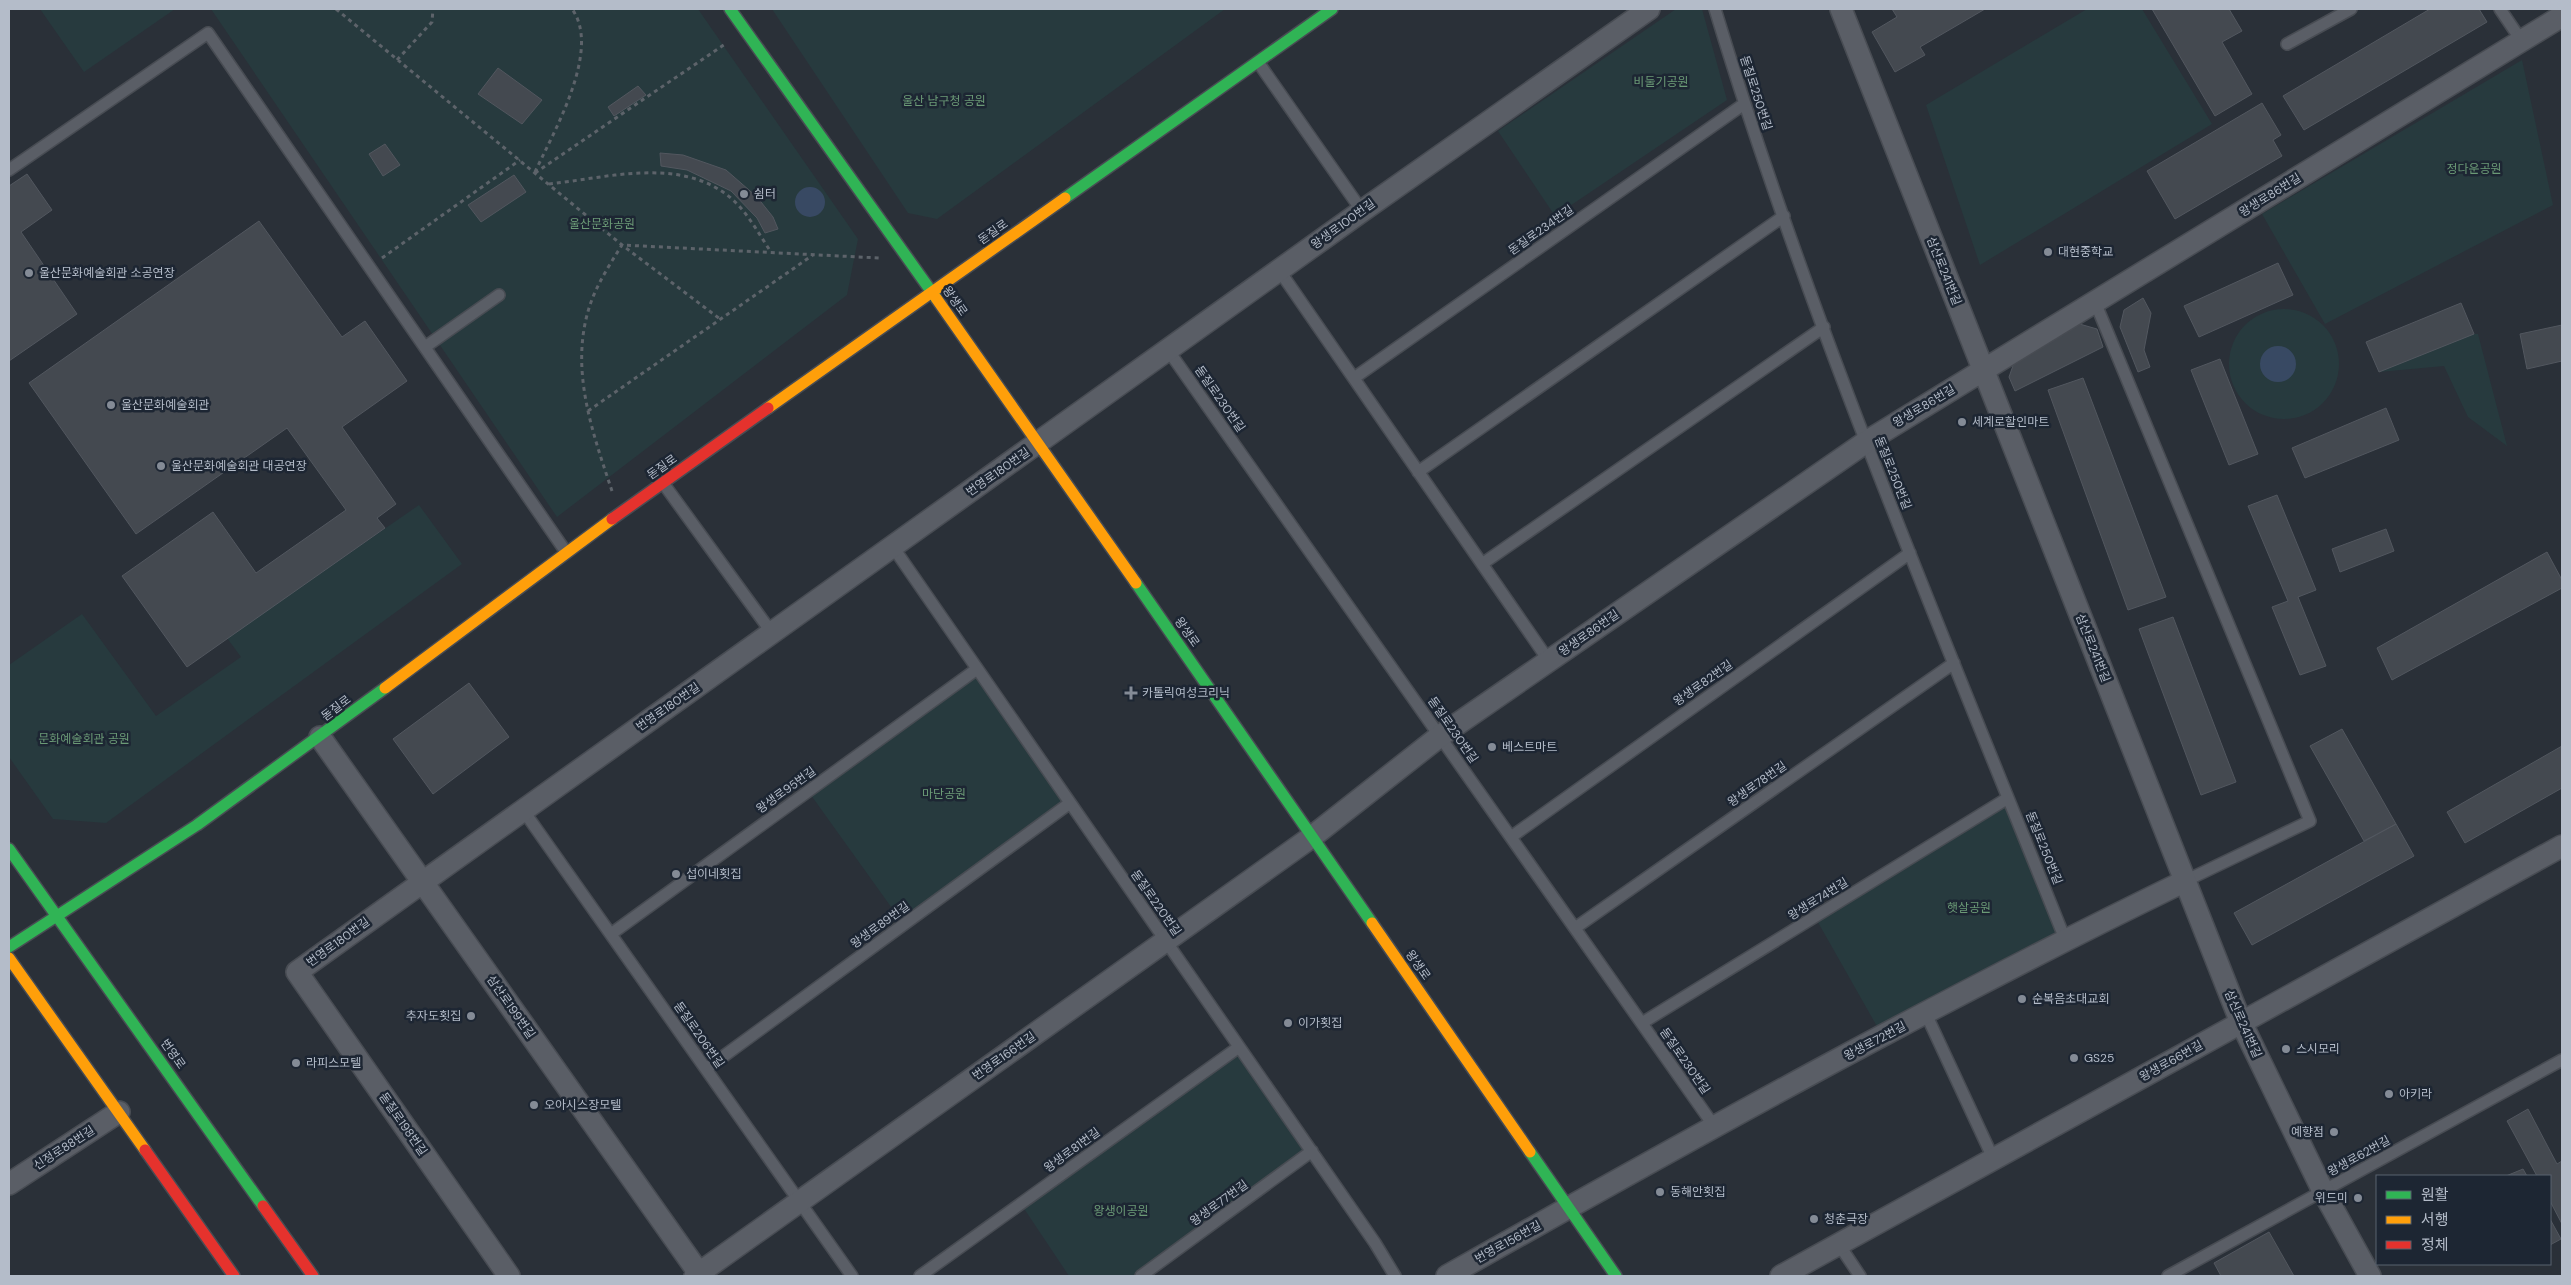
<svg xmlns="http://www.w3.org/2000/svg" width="2571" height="1285" viewBox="0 0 2571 1285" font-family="'DM Sans','Noto Sans KR',sans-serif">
  <rect width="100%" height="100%" fill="#2a3038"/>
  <!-- green -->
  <path fill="#273a3e" d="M 40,9 L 175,9 L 84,72 Z
    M 211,9 L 698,9 L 858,239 L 847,295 L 557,517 Z
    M 772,9 L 1225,9 L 937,219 L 908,213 Z
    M 1676,9 L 1702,9 L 1727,100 L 1555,216 L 1498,131 Z
    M 2087,9 L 2142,9 L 2212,124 L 1980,265 L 1926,105 Z
    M 2522,60 L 2553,205 L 2325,324 L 2262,214 Z
    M2229 364a55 55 0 1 1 110 0a55 55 0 1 1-110 0Z
    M 2474,334 L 2478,334 L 2507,446 L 2468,417 L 2444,366 L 2379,372 Z
    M 419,505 L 462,564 L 106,823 L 53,819 L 9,757 L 9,665 L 82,614 L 156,716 L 241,657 L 227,638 Z
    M 977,669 L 1070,803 L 904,925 L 808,791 Z
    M 2008,798 L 2065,939 L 1883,1037 L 1815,917 Z
    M 1239,1047 L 1312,1151 L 1141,1276 L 1069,1276 L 1021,1204 Z"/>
  <!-- water -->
  <path fill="#384963" d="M795 202a15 15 0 1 1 30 0a15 15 0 1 1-30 0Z
    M2260 364a18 18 0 1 1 36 0a18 18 0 1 1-36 0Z"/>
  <!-- building -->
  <path fill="#444950" stroke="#52575f" d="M 1892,9 L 1985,9 L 1920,47 L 1925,55 L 1895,72 L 1872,32 L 1897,17 Z
    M 2152,9 L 2229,9 L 2242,31 L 2222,42 L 2252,94 L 2215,116 Z
    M 2430,9 L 2479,9 L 2487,22 L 2304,130 L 2283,96 Z
    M 498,68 L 542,100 L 522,124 L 478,94 Z
    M 638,86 L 646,95 L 614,116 L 608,107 Z
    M 2262,103 L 2281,135 L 2273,140 L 2282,156 L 2175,219 L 2147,171 Z
    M 385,144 L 400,165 L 383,176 L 369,154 Z
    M 660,153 L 683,155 L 726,170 L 757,197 L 773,217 L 778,229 L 765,233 L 757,218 L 731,191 L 687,170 L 661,166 Z
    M 27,174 L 52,210 L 21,232 L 77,314 L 9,361 L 9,186 Z
    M 514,175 L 526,192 L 481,222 L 468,205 Z
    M 259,221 L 342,337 L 365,321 L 407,381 L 342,427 L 396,504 L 377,518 L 385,528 L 187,667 L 122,576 L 213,512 L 256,573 L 346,510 L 287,428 L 136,534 L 29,383 Z
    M 2278,263 L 2293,295 L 2199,337 L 2184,306 Z
    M 2143,298 L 2151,313 L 2144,350 L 2150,367 L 2138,372 L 2120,327 L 2124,310 Z
    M 2461,303 L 2474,334 L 2379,372 L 2366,342 Z
    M 2076,323 L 2097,329 L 2103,347 L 2015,391 L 2009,377 L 2015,360 Z
    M 2562,325 L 2562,361 L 2527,369 L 2520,334 Z
    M 2220,359 L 2258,454 L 2229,465 L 2191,370 Z
    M 2083,378 L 2166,597 L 2128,610 L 2048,390 Z
    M 2386,408 L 2399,440 L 2305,478 L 2292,448 Z
    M 2277,495 L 2316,590 L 2298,597 L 2326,666 L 2300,675 L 2272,607 L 2288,601 L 2248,506 Z
    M 2386,529 L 2394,551 L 2340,572 L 2332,549 Z
    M 2547,552 L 2562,580 L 2562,588 L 2392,680 L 2377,648 Z
    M 2173,617 L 2236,782 L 2201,795 L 2139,629 Z
    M 469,683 L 509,737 L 433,794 L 393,739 Z
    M 2342,729 L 2396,824 L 2364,841 L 2310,746 Z
    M 2562,746 L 2562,788 L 2465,843 L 2447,812 Z
    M 2396,824 L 2414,856 L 2252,945 L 2234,913 Z
    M 2528,1109 L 2557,1164 L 2562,1161 L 2562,1224 L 2550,1201 L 2550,1176 L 2537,1176 L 2507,1121 Z
    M 2523,1169 L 2527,1176 L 2506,1176 Z
    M 2550,1219 L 2561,1239 L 2550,1245 Z
    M 2269,1232 L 2294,1276 L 2221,1276 L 2214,1263 Z"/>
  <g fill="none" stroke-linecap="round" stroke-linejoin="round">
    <defs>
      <path id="lane" d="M 1715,9 C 1811,326 1942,632 2065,939
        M 2500,9 L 2521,40
        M 2287,44 L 2351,9
        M 1258,62 L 1362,211
        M 9,170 L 208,33 L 566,552
        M 1279,270 L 1549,661
        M 2095,302 L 2310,821 L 2185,881
        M 425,347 L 499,295
        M 1168,350 L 1714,1126
        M 1354,378 L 1744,104
        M 1418,472 L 1784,216
        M 663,483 L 772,633
        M 893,547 L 1375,1243 L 1395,1276
        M 1482,564 L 1824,327
        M 523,810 L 852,1276
        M 1511,837 L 1910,553
        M 1575,928 L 1954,663
        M 611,934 L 977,669
        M 1926,1014 L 1993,1158
        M 1642,1023 L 2008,798
        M 706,1069 L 1070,803
        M 1838,1243 L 1860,1276
        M 920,1276 L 1239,1047
        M 1141,1276 L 1312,1151
        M 2168,1276 L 2562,1060"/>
      <path id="street" d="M 1841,9 L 2240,1020 L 2323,1191 L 2370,1276
        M 320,737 L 701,1276
        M 9,1184 L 119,1112
        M 509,1276 L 297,972 L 1362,211 L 1649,9
        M 695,1276 L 1313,836 L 1440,736 L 1866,442 L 2562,16
        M 1447,1276 C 1690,1139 1934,1003 2185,881
        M 1781,1276 L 2562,846"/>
      <path id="fast" d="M 730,9 L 936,298
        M 1065,198 L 1332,9
        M 1136,583 L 1372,923
        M 9,849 L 263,1206
        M 9,947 L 197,825 L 385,688
        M 1530,1152 L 1616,1276"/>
      <path id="slow" d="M 936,298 L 1136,583
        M 768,408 L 1065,198
        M 385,688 L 612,519
        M 1372,923 L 1530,1152
        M 9,958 L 145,1150"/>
      <path id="jam" d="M 612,519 L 768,408
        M 145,1150 L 234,1276
        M 263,1206 L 313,1276"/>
    </defs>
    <!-- lane casing -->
    <use href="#lane" stroke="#484c53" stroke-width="14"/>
    <!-- street casing -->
    <use href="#street" stroke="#484c53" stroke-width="24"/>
    <!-- fast casing -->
    <use href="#fast" stroke="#484c53" stroke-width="14"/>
    <!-- slow casing -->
    <use href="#slow" stroke="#484c53" stroke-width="14"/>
    <!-- jam casing -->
    <use href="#jam" stroke="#484c53" stroke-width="14"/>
    <!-- path -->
    <path stroke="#5d636a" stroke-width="3" stroke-dasharray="4 4" stroke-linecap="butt" d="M 336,9 L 622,245 L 720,319
      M 397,60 L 432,22 L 433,9
      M 535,172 C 553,133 602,50 572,9
      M 535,173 L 725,44
      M 549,184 C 606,178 677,157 727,195 C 746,209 758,233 771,252
      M 382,258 L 520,160
      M 588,411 L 813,255
      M 612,491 C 592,431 569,368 590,305 C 597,284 610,264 622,245 L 879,258"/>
    <!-- lane -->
    <use href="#lane" stroke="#5a5e66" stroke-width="11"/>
    <!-- street -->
    <use href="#street" stroke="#5a5e66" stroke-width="21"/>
    <!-- fast -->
    <use href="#fast" stroke="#30b455" stroke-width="11"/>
    <!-- slow -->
    <use href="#slow" stroke="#ff9f0a" stroke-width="11"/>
    <!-- jam -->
    <use href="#jam" stroke="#e5322d" stroke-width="11"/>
  </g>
  <!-- markers -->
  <g fill="#848b96" stroke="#1d2633" stroke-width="2">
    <circle cx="744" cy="194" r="5"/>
    <circle cx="2048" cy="252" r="5"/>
    <circle cx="29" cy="273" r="5"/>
    <circle cx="111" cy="405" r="5"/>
    <circle cx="1962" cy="422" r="5"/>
    <circle cx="161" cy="466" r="5"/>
    <path d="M1128.5 685.5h5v5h5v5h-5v5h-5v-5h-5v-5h5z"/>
    <circle cx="1492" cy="747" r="5"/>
    <circle cx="676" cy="874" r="5"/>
    <circle cx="2022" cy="999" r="5"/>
    <circle cx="471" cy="1016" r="5"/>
    <circle cx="1288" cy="1023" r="5"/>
    <circle cx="2286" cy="1049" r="5"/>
    <circle cx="2074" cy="1058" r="5"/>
    <circle cx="296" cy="1063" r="5"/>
    <circle cx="2389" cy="1094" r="5"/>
    <circle cx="534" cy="1105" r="5"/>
    <circle cx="2334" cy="1132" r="5"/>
    <circle cx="1660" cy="1192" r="5"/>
    <circle cx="2358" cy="1198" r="5"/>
    <circle cx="1814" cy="1219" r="5"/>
  </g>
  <g text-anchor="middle" stroke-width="5" stroke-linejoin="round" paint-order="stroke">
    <!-- park labels -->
    <g font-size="12" fill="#6b9a76" stroke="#1d2633">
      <text x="1661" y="86">비둘기공원</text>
      <text x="944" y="105">울산 남구청 공원</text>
      <text x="2474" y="173">정다운공원</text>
      <text x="602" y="228">울산문화공원</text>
      <text x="84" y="743">문화예술회관 공원</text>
      <text x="944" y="798">마단공원</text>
      <text x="1969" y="912">햇살공원</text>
      <text x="1121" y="1215">왕생이공원</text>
    </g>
    <!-- street labels -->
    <g font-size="12" fill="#b4bcc9" stroke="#1d2633">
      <text transform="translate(1756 93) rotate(72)" y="4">돋질로250번길</text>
      <text transform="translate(2270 195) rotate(-32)" y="4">왕생로86번길</text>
      <text transform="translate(1343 224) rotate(-36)" y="4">왕생로100번길</text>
      <text transform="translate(1541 230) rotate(-35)" y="4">돋질로234번길</text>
      <text transform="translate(993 232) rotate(-35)" y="4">돋질로</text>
      <text transform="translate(1944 271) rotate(68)" y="4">삼산로241번길</text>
      <text transform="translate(955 301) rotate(55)" y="4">왕생로</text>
      <text transform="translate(1220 399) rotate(55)" y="4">돋질로230번길</text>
      <text transform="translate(1924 406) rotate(-31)" y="4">왕생로86번길</text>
      <text transform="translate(662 467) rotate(-35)" y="4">돋질로</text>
      <text transform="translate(998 472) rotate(-35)" y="4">번영로180번길</text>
      <text transform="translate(1893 473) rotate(68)" y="4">돋질로250번길</text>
      <text transform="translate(1187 632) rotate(55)" y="4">왕생로</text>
      <text transform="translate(1589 633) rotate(-35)" y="4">왕생로86번길</text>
      <text transform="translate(2093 648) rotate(68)" y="4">삼산로241번길</text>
      <text transform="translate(1703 683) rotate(-35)" y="4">왕생로82번길</text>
      <text transform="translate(668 707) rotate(-35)" y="4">번영로180번길</text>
      <text transform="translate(336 708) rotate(-37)" y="4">돋질로</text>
      <text transform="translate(1453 730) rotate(55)" y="4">돋질로230번길</text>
      <text transform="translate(1757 784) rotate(-35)" y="4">왕생로78번길</text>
      <text transform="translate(786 790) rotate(-36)" y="4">왕생로95번길</text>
      <text transform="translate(2044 848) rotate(68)" y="4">돋질로250번길</text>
      <text transform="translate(1818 899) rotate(-32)" y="4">왕생로74번길</text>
      <text transform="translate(1156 903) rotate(55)" y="4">돋질로220번길</text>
      <text transform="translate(880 925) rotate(-36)" y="4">왕생로89번길</text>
      <text transform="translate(338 942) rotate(-36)" y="4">번영로180번길</text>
      <text transform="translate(1418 965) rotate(55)" y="4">왕생로</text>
      <text transform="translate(511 1007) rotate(55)" y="4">삼산로199번길</text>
      <text transform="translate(2243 1024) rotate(66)" y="4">삼산로241번길</text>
      <text transform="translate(699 1035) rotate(55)" y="4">돋질로206번길</text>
      <text transform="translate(1875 1041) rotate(-28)" y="4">왕생로72번길</text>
      <text transform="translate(173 1054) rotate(55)" y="4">번영로</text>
      <text transform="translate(1004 1056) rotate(-35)" y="4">번영로166번길</text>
      <text transform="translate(1685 1061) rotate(55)" y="4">돋질로230번길</text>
      <text transform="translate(2171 1061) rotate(-29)" y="4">왕생로66번길</text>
      <text transform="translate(403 1124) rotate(55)" y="4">돋질로198번길</text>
      <text transform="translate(64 1148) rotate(-33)" y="4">신정로88번길</text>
      <text transform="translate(1072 1150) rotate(-36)" y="4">왕생로81번길</text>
      <text transform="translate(2359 1156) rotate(-29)" y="4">왕생로62번길</text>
      <text transform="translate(1219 1203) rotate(-36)" y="4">왕생로77번길</text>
      <text transform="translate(1508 1242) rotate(-29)" y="4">번영로156번길</text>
    </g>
    <!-- poi labels -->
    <g font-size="12" fill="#b4bcc9" stroke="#1d2633" text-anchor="start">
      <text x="754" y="198">쉼터</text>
      <text x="2058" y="256">대현중학교</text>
      <text x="39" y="277">울산문화예술회관 소공연장</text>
      <text x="121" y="409">울산문화예술회관</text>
      <text x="1972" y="426">세계로할인마트</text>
      <text x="171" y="470">울산문화예술회관 대공연장</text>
      <text x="1142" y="697">카톨릭여성크리닉</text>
      <text x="1502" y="751">베스트마트</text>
      <text x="686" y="878">섭이네횟집</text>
      <text x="2032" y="1003">순복음초대교회</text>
      <text x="461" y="1020" text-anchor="end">추자도횟집</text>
      <text x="1298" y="1027">이가횟집</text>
      <text x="2296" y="1053">스시모리</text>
      <text x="2084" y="1062">GS25</text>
      <text x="306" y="1067">라피스모텔</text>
      <text x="2399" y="1098">아키라</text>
      <text x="544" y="1109">오아시스장모텔</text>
      <text x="2324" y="1136" text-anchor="end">예향점</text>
      <text x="1670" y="1196">동해안횟집</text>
      <text x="2348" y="1202" text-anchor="end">위드미</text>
      <text x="1824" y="1223">청춘극장</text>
    </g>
  </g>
  <!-- border -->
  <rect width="2571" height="1285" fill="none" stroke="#b4bcc9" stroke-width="20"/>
  <!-- legend -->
  <rect x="2376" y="1175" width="175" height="90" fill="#1d2633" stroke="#59626f"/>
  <rect x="2386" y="1191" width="25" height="8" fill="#30b455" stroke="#59626f"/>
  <text x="2421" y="1200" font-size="15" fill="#b4bcc9">원활</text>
  <rect x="2386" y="1216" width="25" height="8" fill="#ff9f0a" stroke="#59626f"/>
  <text x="2421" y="1225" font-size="15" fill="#b4bcc9">서행</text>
  <rect x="2386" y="1241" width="25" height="8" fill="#e5322d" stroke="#59626f"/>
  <text x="2421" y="1250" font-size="15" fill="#b4bcc9">정체</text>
</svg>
